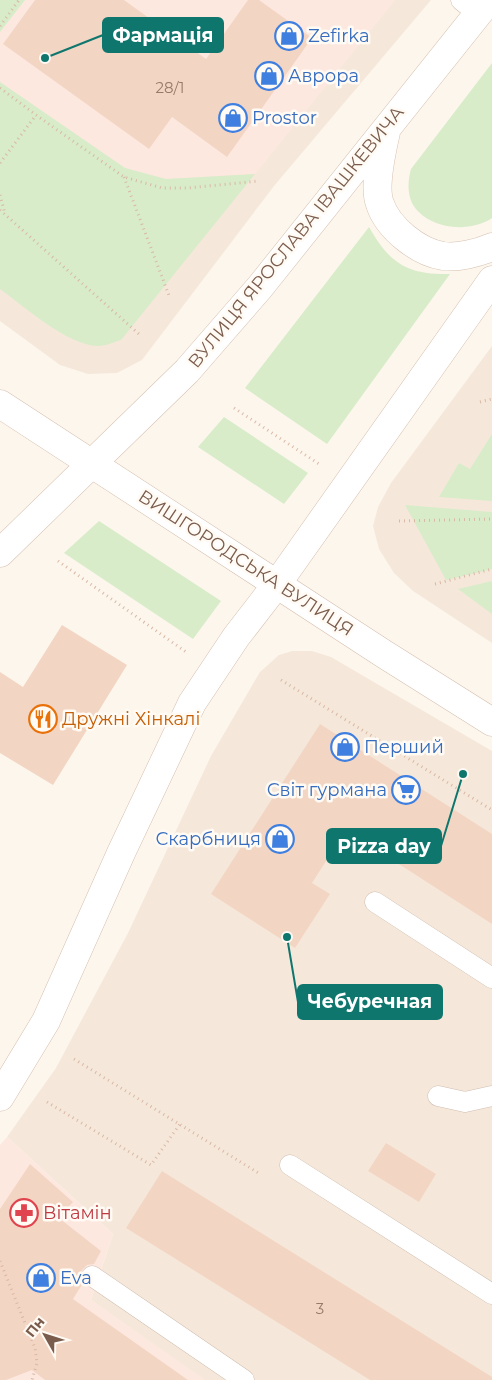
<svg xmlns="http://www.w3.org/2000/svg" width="492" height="1380" viewBox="0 0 492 1380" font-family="Montserrat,sans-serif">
  <rect width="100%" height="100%" fill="#fdf6ec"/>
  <!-- residential -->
  <path fill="#f5e8da" d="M 0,0 L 431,0 L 274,186 L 142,360 L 117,373 L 88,374 L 60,365 L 0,321 Z
    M 492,346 L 492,643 L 413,591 L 394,573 L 379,549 L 373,526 L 378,507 L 391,483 Z
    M 292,651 L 312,651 L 331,657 L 492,751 L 492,1380 L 202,1380 L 91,1300 L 113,1234 L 7,1137 L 56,1068 L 128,933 L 211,756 L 260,672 L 279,655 Z"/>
  <!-- commercial -->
  <path fill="#fde8e0" d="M 25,0 L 395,0 L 255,174 L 166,179 L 125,168 L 0,82 L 0,32 Z
    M 7,1137 L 113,1234 L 91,1300 L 205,1380 L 0,1380 L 0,1145 Z"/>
  <!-- green -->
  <path fill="#d8ecc9" d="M 0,0 L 25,0 L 0,32 Z
    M 492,63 L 492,218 C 469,234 426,229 412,203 C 407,192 408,180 411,169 Z
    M 0,82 L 125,168 L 166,179 L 255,174 L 121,340 C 114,342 106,346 98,346 C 67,345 26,308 0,289 Z
    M 369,227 C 390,264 408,275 450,274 L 327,444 L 245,388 Z
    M 224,417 L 308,473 L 284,504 L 198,447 Z
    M 492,434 L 492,501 L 439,497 L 459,463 L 470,469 Z
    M 405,505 L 492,512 L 492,569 L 446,580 Z
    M 99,521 L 221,601 L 193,639 L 64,553 Z
    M 492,581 L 492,614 L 458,589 Z"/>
  <!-- building -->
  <path fill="#f3d5c3" d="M 35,0 L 124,0 L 206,59 L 248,0 L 259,0 L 312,38 L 227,157 L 172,117 L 149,149 L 3,44 Z
    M 62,625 L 127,665 L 53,785 L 0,753 L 0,672 L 23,687 Z
    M 320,724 L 492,834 L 492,924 L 346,830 L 312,883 L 330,894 L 295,948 L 211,894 Z
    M 386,1143 L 436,1174 L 419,1202 L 368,1171 Z
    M 30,1164 L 73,1202 L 59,1218 L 101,1251 L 94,1264 L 87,1265 L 82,1270 L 80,1276 L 83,1283 L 73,1299 L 188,1380 L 45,1380 L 32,1370 L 6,1380 L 0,1380 L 0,1209 Z
    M 162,1171 L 492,1377 L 492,1380 L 370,1380 L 126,1228 Z"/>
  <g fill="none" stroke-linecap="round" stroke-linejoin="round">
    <defs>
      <path id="lane" d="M 461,0 L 477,13
        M 375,902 L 492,978
        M 438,1096 L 465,1102 L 492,1096
        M 290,1165 L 492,1294
        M 92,1276 L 244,1380"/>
      <path id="secondary" d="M 386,132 C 382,151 373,186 380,204 C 388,228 418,252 443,256 C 458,258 478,253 492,247
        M 0,404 L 384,654 L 492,722
        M 0,553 L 187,371 L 260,287 L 489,0
        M 0,1097 L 46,1021 L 121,853 L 192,703 L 236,637 L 277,584 L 492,280"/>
    </defs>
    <!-- lane casing -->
    <use href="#lane" stroke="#d1beb0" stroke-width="21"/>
    <!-- secondary casing -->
    <use href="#secondary" stroke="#d6c0b0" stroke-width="29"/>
    <!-- path -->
    <path stroke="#d9b8a5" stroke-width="3" stroke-dasharray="1 4" stroke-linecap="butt" d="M 0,26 L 19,0
      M 0,88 L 36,115
      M 0,163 L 36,115 L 124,177 L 162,188 L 188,188 L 259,181
      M 124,177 L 170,298
      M 0,195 L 5,214
      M 0,210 L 140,335
      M 480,402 L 492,399
      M 234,408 L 319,464
      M 399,521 L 492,519
      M 58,561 L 186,652
      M 435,584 L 492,569
      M 281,680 L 492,810
      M 74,1059 L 260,1174
      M 47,1102 L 151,1165 L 180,1124
      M 0,1261 L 35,1348 L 37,1363 L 32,1380"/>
    <!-- lane -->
    <use href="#lane" stroke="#fff" stroke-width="20"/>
    <!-- secondary -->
    <use href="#secondary" stroke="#fff" stroke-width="28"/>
  </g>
  <!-- icons -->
  <defs>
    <symbol id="shop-ring" viewBox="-11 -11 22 22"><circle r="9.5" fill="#fffaf3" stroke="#3f7fe0" stroke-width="1.5"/><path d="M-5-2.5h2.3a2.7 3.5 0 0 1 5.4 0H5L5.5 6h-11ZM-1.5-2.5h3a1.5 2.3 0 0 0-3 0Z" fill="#3f7fe0"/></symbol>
    <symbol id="restaurant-ring" viewBox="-11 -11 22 22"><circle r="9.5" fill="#fffaf3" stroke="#e8710a" stroke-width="1.5"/><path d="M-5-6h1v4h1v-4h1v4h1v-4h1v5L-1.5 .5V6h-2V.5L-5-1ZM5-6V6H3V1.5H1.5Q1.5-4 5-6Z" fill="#e8710a"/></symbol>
    <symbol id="supermarket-ring" viewBox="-11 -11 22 22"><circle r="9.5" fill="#fffaf3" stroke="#3f7fe0" stroke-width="1.5"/><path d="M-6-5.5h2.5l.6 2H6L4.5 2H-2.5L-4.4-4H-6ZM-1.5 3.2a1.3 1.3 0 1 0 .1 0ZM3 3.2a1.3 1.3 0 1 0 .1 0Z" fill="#3f7fe0"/></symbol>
    <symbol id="pharmacy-ring" viewBox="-11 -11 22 22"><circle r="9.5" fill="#fffaf3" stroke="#e0444e" stroke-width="1.5"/><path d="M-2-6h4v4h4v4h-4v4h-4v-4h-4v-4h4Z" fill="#e0444e"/></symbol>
  </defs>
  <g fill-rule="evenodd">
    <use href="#shop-ring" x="273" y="20" width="32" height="32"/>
    <use href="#shop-ring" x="253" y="60" width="32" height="32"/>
    <use href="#shop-ring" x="217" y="102" width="32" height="32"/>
    <use href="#restaurant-ring" x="27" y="703" width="32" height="32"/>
    <use href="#shop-ring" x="329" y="731" width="32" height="32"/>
    <use href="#supermarket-ring" x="390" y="774" width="32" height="32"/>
    <use href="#shop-ring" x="264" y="823" width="32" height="32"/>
    <use href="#pharmacy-ring" x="8" y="1197" width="32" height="32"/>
    <use href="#shop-ring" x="25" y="1262" width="32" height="32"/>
  </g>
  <g text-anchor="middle" stroke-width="5" stroke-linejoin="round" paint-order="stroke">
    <!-- number labels -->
    <g font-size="15" fill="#987a6a">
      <text x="170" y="93">28/1</text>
      <text x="320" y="1314">3</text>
    </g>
    <!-- shop labels -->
    <g font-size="18" fill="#366cbe" stroke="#fffaf3" text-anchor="start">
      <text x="308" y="42">Zefirka</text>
      <text x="288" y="82">Аврора</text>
      <text x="252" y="124">Prostor</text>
      <text x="364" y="753">Перший</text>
      <text x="387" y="796" text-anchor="end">Світ гурмана</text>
      <text x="261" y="845" text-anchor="end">Скарбниця</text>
      <text x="60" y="1284">Eva</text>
    </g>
    <!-- street labels -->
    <g font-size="18" fill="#7a5c4d" stroke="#fffaf3">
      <text transform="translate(296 237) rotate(-51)" y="6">ВУЛИЦЯ ЯРОСЛАВА ІВАШКЕВИЧА</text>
      <text transform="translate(246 563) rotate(33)" y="6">ВИШГОРОДСЬКА ВУЛИЦЯ</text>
    </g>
    <!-- food labels -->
    <g font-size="18" fill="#c56008" stroke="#fffaf3" text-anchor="start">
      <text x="62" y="725">Дружні Хінкалі</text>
    </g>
    <!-- health labels -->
    <g font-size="18" fill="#be3a42" stroke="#fffaf3" text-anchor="start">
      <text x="43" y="1219">Вітамін</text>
    </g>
  </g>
  <!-- callouts -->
  <path fill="none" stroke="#0f766e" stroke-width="2" d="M45 58L103 35M463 774L441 846M287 937L298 1002"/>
  <g fill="#0f766e" stroke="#fffaf3" stroke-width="2">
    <circle cx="45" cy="58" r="5"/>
    <circle cx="463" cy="774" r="5"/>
    <circle cx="287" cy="937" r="5"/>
  </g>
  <g fill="#0f766e" stroke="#0f766e" stroke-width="2">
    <rect x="103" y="18" width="120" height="34" rx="5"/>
    <rect x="327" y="829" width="114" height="34" rx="5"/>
    <rect x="298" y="985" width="144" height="34" rx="5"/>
  </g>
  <g font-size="19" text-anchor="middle" font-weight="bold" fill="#fff">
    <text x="163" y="42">Фармація</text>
    <text x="384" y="853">Pizza day</text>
    <text x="370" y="1008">Чебуречная</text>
  </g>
  <!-- north arrow -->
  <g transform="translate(45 1335) rotate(309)" stroke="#fffaf3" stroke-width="4" paint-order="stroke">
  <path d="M0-4L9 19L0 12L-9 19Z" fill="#7a5c4d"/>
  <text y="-8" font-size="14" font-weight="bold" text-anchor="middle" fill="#7a5c4d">Пн</text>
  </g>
</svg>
